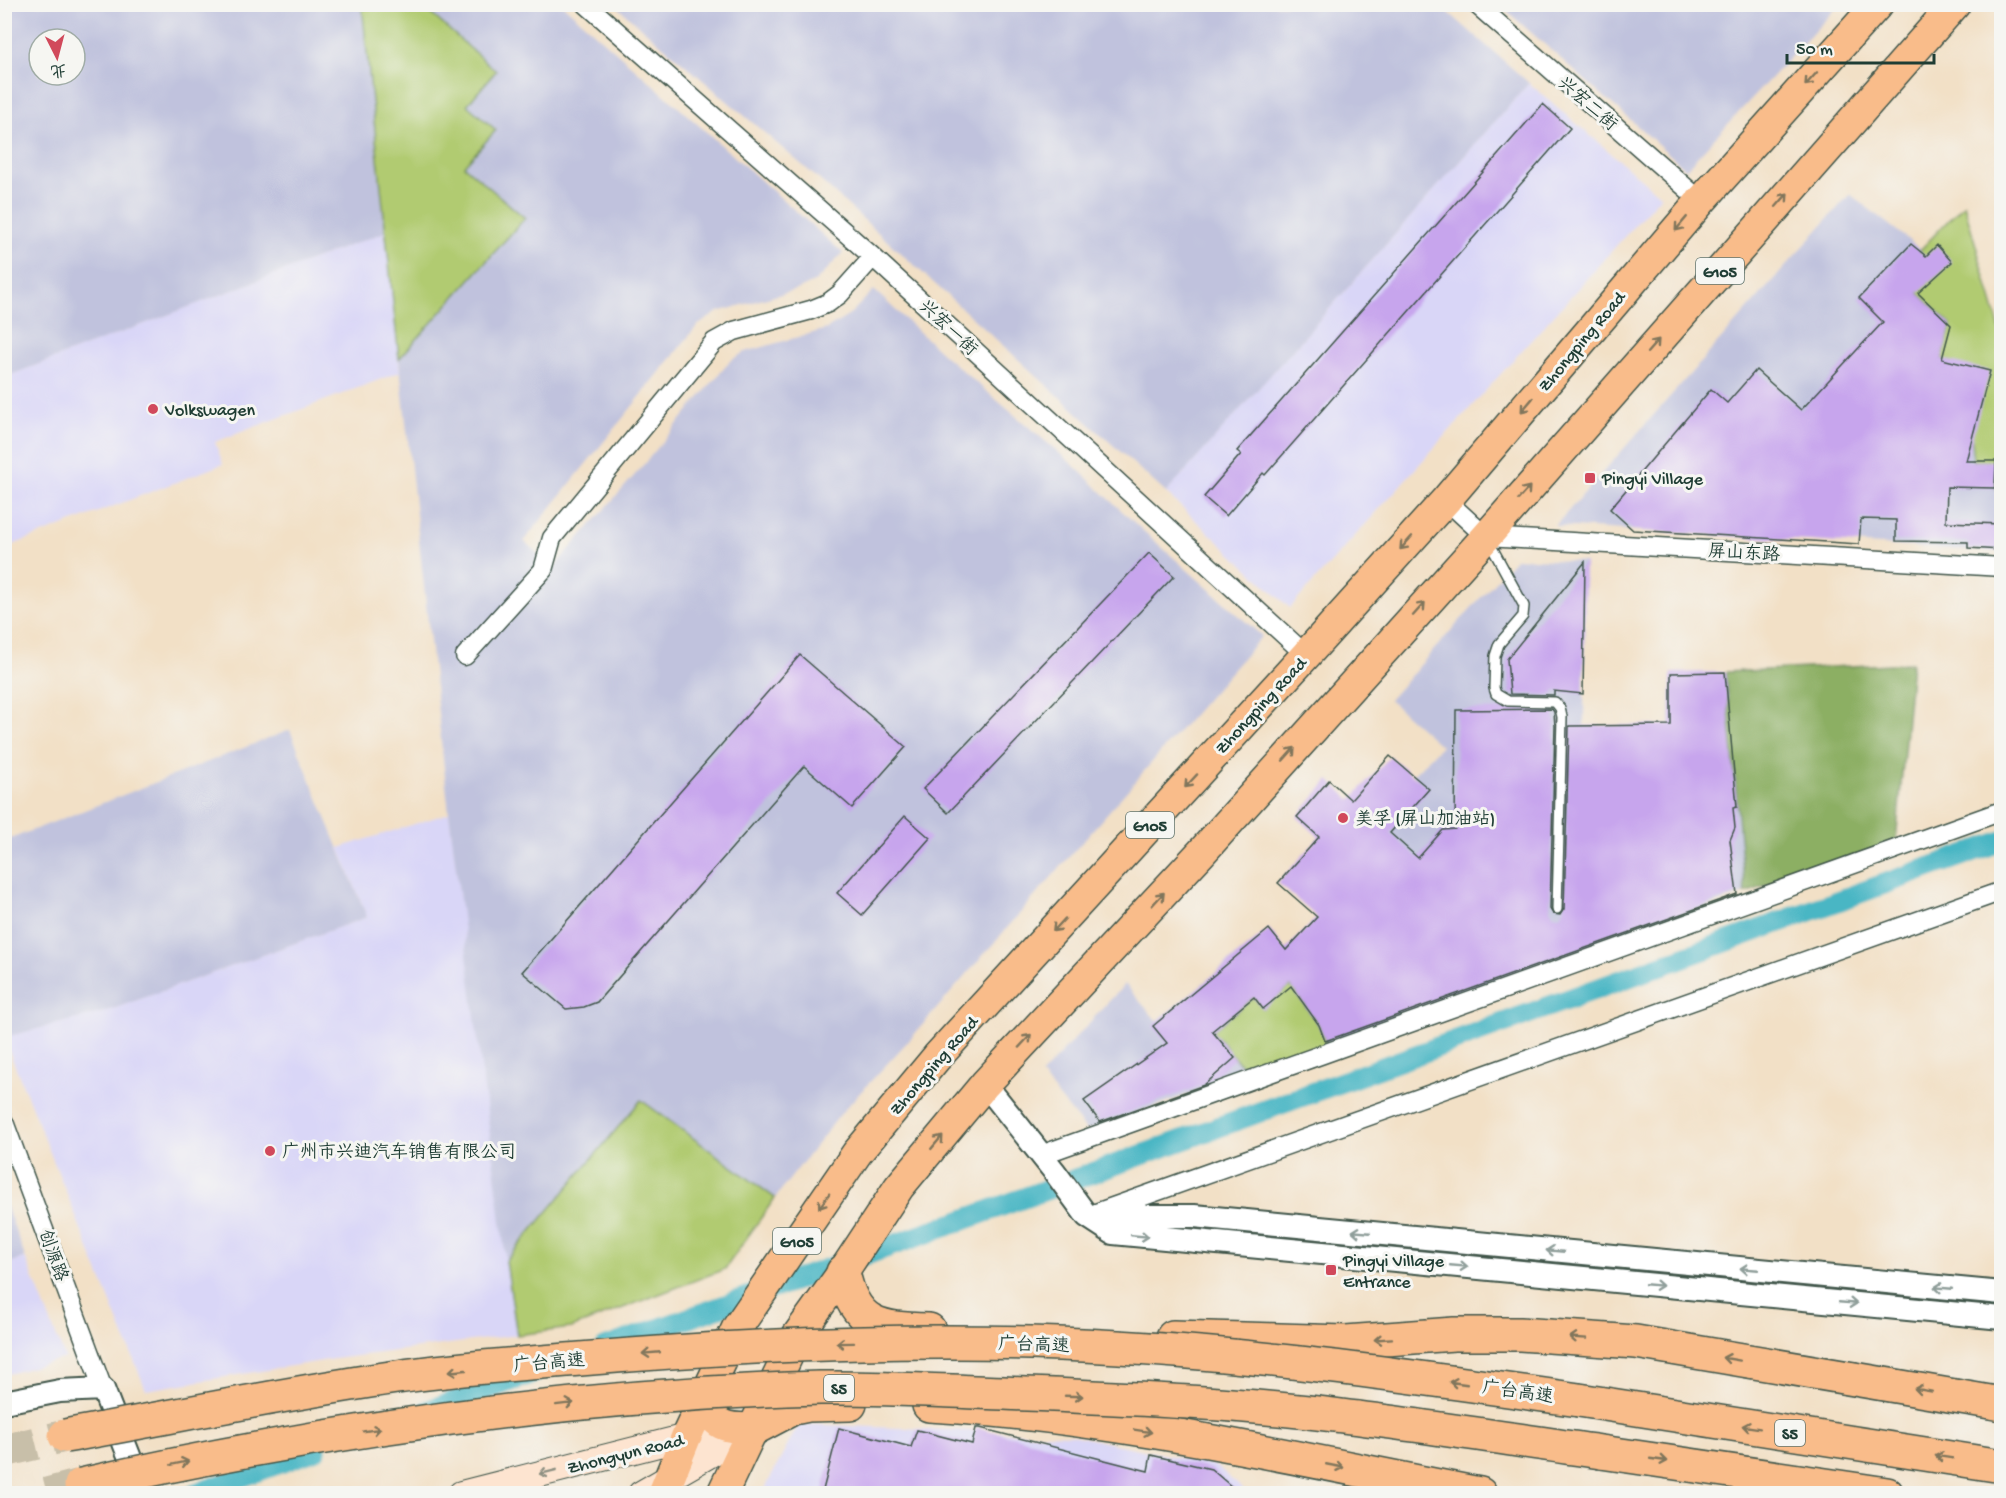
<svg xmlns="http://www.w3.org/2000/svg" width="2006" height="1498" viewBox="0 0 2006 1498" font-family="'Gochi Hand','LXGW WenKai TC',sans-serif">
  <rect width="100%" height="100%" fill="#f6f6f2"/>
  <filter id="ink" filterUnits="userSpaceOnUse"><feTurbulence type="fractalNoise" baseFrequency=".0167" numOctaves="2"/><feDisplacementMap in="SourceGraphic" scale="12" xChannelSelector="R" yChannelSelector="G"/><feConvolveMatrix kernelMatrix="1 2 1 2 8 2 1 2 1" color-interpolation-filters="sRGB"/></filter>
  <filter id="wash" filterUnits="userSpaceOnUse"><feTurbulence type="fractalNoise" baseFrequency=".008" numOctaves="4" result="noise"/><feDisplacementMap in="SourceGraphic" scale="24" xChannelSelector="R" yChannelSelector="G"/><feGaussianBlur stdDeviation="1.35" result="paint"/><feColorMatrix in="noise" values="0 0 0 0 0 0 0 0 0 0 0 0 0 0 0 0 0 1.4 0 .05"/><feComposite in="paint" operator="in"/></filter>
  <g filter="url(#wash)">
    <rect width="100%" height="100%" fill="#f2e0c6"/>
    <!-- built -->
    <path fill="#d9d6f7" d="M 1529,83 L 1661,196 L 1290,608 L 1166,493 Z
      M 385,232 L 400,372 L 215,442 L 223,464 L 5,548 L 5,377 Z
      M 449,813 L 517,1335 L 334,1359 L 146,1390 L 5,1041 L 4,1037 L 104,1012 L 367,917 L 339,848 Z
      M 25,1257 L 65,1358 L 5,1375 L 5,1265 Z
      M 799,1424 L 1072,1435 L 1214,1465 L 1248,1493 L 762,1494 Z"/>
    <!-- industrial -->
    <path fill="#c0c2dd" fill-rule="evenodd" d="M 4,5 L 362,5 L 385,232 L 5,377 ZM 39,39 L 75,39 L 75,75 L 39,75 Z
      M 421,5 L 563,5 L 843,253 L 816,281 L 799,289 L 718,312 L 697,326 L 524,541 L 553,568 L 634,476 L 731,360 L 745,352 L 827,329 L 848,316 L 874,290 L 945,356 L 1071,463 L 1139,527 L 1262,636 L 912,1037 L 843,1111 L 775,1198 L 641,1100 L 506,1261 L 449,813 L 399,359 L 525,218 L 464,166 L 495,130 L 467,105 L 496,71 Z
      M 615,5 L 1440,5 L 1529,83 L 1166,493 L 822,182 Z
      M 1500,5 L 1839,5 L 1686,169 Z
      M 1850,194 L 1920,249 L 1964,204 L 2001,333 L 2001,552 L 1555,526 Z
      M 1516,558 L 1585,562 L 1584,726 L 1670,725 L 1671,673 L 1725,672 L 1745,893 L 1087,1131 L 1041,1075 L 1125,984 L 1157,1021 L 1269,929 L 1286,950 L 1317,917 L 1428,789 L 1413,775 L 1441,746 L 1389,700 Z
      M 290,730 L 367,917 L 104,1012 L 5,1037 L 5,841 Z
      M 5,1202 L 25,1257 L 5,1265 L 4,1265 Z"/>
    <!-- green -->
    <path fill="#b1cb71" stroke="#688452" stroke-width="1.5" d="M 362,5 L 421,5 L 496,71 L 467,105 L 496,130 L 464,166 L 525,218 L 399,359 Z
      M 1964,204 L 2001,333 L 2001,488 L 1995,488 L 1996,462 L 1974,461 L 1972,440 L 1942,359 L 1951,325 L 1918,293 L 1920,250 Z
      M 1291,986 L 1319,1025 L 1327,1045 L 1248,1073 L 1212,1031 L 1254,997 L 1263,1008 Z
      M 641,1100 L 775,1198 L 725,1269 L 571,1328 L 517,1335 L 506,1261 Z"/>
    <!-- forest -->
    <path fill="#8caf63" stroke="#56764c" stroke-width="1.5" d="M 1912,663 L 1896,842 L 1745,893 L 1725,672 Z"/>
    <g fill="none" stroke-linecap="round" stroke-linejoin="round">
      <!-- canal -->
      <path stroke="#49b6c4" stroke-width="21" d="M 605,1348 L 958,1222 L 2002,841
        M 427,1411 L 536,1372
        M 195,1494 L 316,1450"/>
    </g>
    <g id="blocks">
      <!-- building -->
      <path fill="#c7a5ed" d="M 1543,104 L 1570,128 L 1265,475 L 1263,473 L 1226,516 L 1204,497 L 1241,454 L 1237,451 Z
        M 1911,244 L 1926,256 L 1937,245 L 1952,262 L 1918,293 L 1951,325 L 1942,359 L 1990,371 L 1966,461 L 1996,461 L 1995,488 L 1947,487 L 1946,522 L 2001,524 L 2001,550 L 1968,548 L 1968,542 L 1896,541 L 1896,520 L 1861,519 L 1859,544 L 1633,530 L 1610,509 L 1711,389 L 1727,403 L 1756,370 L 1801,410 L 1883,322 L 1859,298 Z
        M 1149,553 L 1174,576 L 948,813 L 923,789 Z
        M 1585,562 L 1583,694 L 1554,691 L 1554,695 L 1510,694 L 1507,659 Z
        M 800,655 L 906,747 L 852,808 L 804,766 L 597,1002 L 584,1007 L 566,1009 L 522,972 Z
        M 1725,672 L 1737,807 L 1733,808 L 1735,828 L 1730,840 L 1737,894 L 1325,1041 L 1319,1025 L 1291,986 L 1263,1009 L 1254,997 L 1212,1031 L 1235,1058 L 1204,1085 L 1100,1122 L 1084,1101 L 1167,1043 L 1153,1026 L 1269,929 L 1286,950 L 1317,917 L 1278,883 L 1319,837 L 1297,817 L 1329,780 L 1351,800 L 1390,756 L 1429,789 L 1390,833 L 1418,858 L 1443,830 L 1455,829 L 1456,710 L 1552,709 L 1554,712 L 1555,726 L 1550,909 L 1553,914 L 1560,915 L 1564,909 L 1569,726 L 1671,725 L 1671,673 Z
        M 905,816 L 930,838 L 862,915 L 837,893 Z
        M 839,1428 L 911,1447 L 917,1430 L 972,1444 L 976,1428 L 980,1428 L 1148,1471 L 1151,1455 L 1211,1469 L 1240,1494 L 822,1494 Z"/>
    </g>
  </g>
  <g filter="url(#ink)">
    <use href="#blocks" fill-opacity="0" stroke="#3f554a" stroke-width="1.5"/>
    <g fill="none" stroke-linecap="round" stroke-linejoin="round">
      <!-- motorway-tunnel -->
      <path stroke="#c8bfa9" stroke-width="33" stroke-dasharray="33 16" stroke-linecap="butt" d="M 4,1451 L 65,1436
        M 47,1494 L 81,1485"/>
      <defs>
        <path id="service" d="M 1489,542 L 1524,606 L 1523,616 L 1499,644 L 1495,656 L 1494,688 L 1496,694 L 1508,701 L 1555,702 L 1560,708 L 1562,717 L 1557,909"/>
        <path id="minor" d="M 586,4 L 873,257 L 1306,655
          M 1476,4 L 1701,201
          M 1446,500 L 1486,537 L 2002,567
          M 465,656 L 543,570 L 552,538 L 714,342 L 734,331 L 811,310 L 828,303 L 840,294 L 873,257
          M 4,1122 L 103,1389
          M 1041,1155 L 2002,811
          M 1096,1213 L 2002,891"/>
        <path id="tertiary" d="M 985,1084 L 1054,1171 L 1087,1216 L 1113,1233 L 2002,1318
          M 1087,1216 L 1194,1216 L 2002,1293
          M 4,1402 L 60,1391 L 103,1389 L 144,1494"/>
        <path id="secondary" d="M 461,1494 L 686,1437 L 744,1429
          M 641,1494 L 745,1434"/>
        <path id="trunk" d="M 706,1396 C 710,1428 728,1429 755,1428
          M 663,1494 L 686,1437 L 737,1328 L 857,1153 L 937,1057 L 1306,655 L 1446,500 L 1701,201 L 1878,4
          M 722,1494 L 797,1336 L 843,1272 L 899,1187 L 985,1084 L 1201,853 L 1486,537 L 1955,4"/>
        <path id="motorway" d="M 843,1272 C 854,1326 880,1329 929,1330
          M 1173,1337 L 1346,1342 L 1454,1334 L 1520,1334 L 1636,1342 L 2002,1404
          M 1579,1400 L 2002,1466
          M 929,1405 C 1115,1416 1297,1459 1480,1494
          M 755,1428 L 793,1408 L 808,1405 L 850,1404
          M 1601,1452 L 1887,1494"/>
      </defs>
      <!-- service casing -->
      <use href="#service" stroke="#3f554a" stroke-width="12"/>
      <!-- minor casing -->
      <use href="#minor" stroke="#3f554a" stroke-width="21"/>
      <!-- tertiary casing -->
      <use href="#tertiary" stroke="#3f554a" stroke-width="26"/>
      <!-- secondary casing -->
      <use href="#secondary" stroke="#3f554a" stroke-width="28"/>
      <!-- trunk casing -->
      <use href="#trunk" stroke="#3f554a" stroke-width="33"/>
      <!-- motorway casing -->
      <use href="#motorway" stroke="#3f554a" stroke-width="36"/>
      <!-- service -->
      <use href="#service" stroke="#fff" stroke-width="9"/>
      <!-- minor -->
      <use href="#minor" stroke="#fff" stroke-width="18"/>
      <!-- tertiary -->
      <use href="#tertiary" stroke="#fff" stroke-width="22"/>
      <!-- secondary -->
      <use href="#secondary" stroke="#fde4d0" stroke-width="26"/>
      <!-- trunk -->
      <use href="#trunk" stroke="#f9bc8a" stroke-width="30"/>
      <!-- motorway -->
      <use href="#motorway" stroke="#f9bc8a" stroke-width="33"/>
      <defs>
        <path id="motorway-bridge" d="M 65,1436 C 176,1416 286,1393 397,1377 C 457,1368 519,1364 580,1359 C 730,1346 880,1339 1031,1343 C 1215,1348 1397,1374 1579,1400
          M 81,1485 C 324,1430 571,1395 820,1388 C 881,1387 943,1391 1004,1393 C 1117,1398 1230,1402 1342,1416 C 1428,1426 1515,1440 1601,1452"/>
      </defs>
      <!-- motorway-bridge casing -->
      <use href="#motorway-bridge" stroke="#3f554a" stroke-width="36" stroke-linecap="butt"/>
      <!-- motorway-bridge -->
      <use href="#motorway-bridge" stroke="#f9bc8a" stroke-width="33"/>
    </g>
    <!-- one-way arrows -->
    <defs><path id="oneway-shaft" d="M-6 0H5M1.5-3L5.5 0L1.5 3" fill="none" stroke-width="1.6" stroke-linecap="round" stroke-linejoin="round" transform="scale(1.5)"/></defs>
    <g stroke="#81765b">
      <use href="#oneway-shaft" transform="translate(1811 79) rotate(132)"/>
      <use href="#oneway-shaft" transform="translate(1782 200) rotate(-49)"/>
      <use href="#oneway-shaft" transform="translate(1681 224) rotate(130)"/>
      <use href="#oneway-shaft" transform="translate(1653 346) rotate(-49)"/>
      <use href="#oneway-shaft" transform="translate(1527 405) rotate(130)"/>
      <use href="#oneway-shaft" transform="translate(1524 493) rotate(-49)"/>
      <use href="#oneway-shaft" transform="translate(1406 543) rotate(132)"/>
      <use href="#oneway-shaft" transform="translate(1419 609) rotate(-48)"/>
      <use href="#oneway-shaft" transform="translate(1289 754) rotate(-48)"/>
      <use href="#oneway-shaft" transform="translate(1191 781) rotate(133)"/>
      <use href="#oneway-shaft" transform="translate(1158 899) rotate(-47)"/>
      <use href="#oneway-shaft" transform="translate(1059 925) rotate(133)"/>
      <use href="#oneway-shaft" transform="translate(1025 1041) rotate(-47)"/>
      <use href="#oneway-shaft" transform="translate(937 1142) rotate(-50)"/>
      <use href="#oneway-shaft" transform="translate(824 1201) rotate(125)"/>
      <use href="#oneway-shaft" transform="translate(1578 1338) rotate(-176)"/>
      <use href="#oneway-shaft" transform="translate(1383 1339) rotate(176)"/>
      <use href="#oneway-shaft" transform="translate(845 1343) rotate(179)"/>
      <use href="#oneway-shaft" transform="translate(651 1353) rotate(175)"/>
      <use href="#oneway-shaft" transform="translate(1731 1359) rotate(-170)"/>
      <use href="#oneway-shaft" transform="translate(457 1371) rotate(174)"/>
      <use href="#oneway-shaft" transform="translate(1458 1383) rotate(-172)"/>
      <use href="#oneway-shaft" transform="translate(1923 1390) rotate(-170)"/>
      <use href="#oneway-shaft" transform="translate(1074 1396) rotate(2)"/>
      <use href="#oneway-shaft" transform="translate(565 1404) rotate(-7)"/>
      <use href="#oneway-shaft" transform="translate(1751 1427) rotate(-171)"/>
      <use href="#oneway-shaft" transform="translate(372 1430) rotate(-9)"/>
      <use href="#oneway-shaft" transform="translate(1143 1431) rotate(9)"/>
      <use href="#oneway-shaft" transform="translate(1944 1457) rotate(-171)"/>
      <use href="#oneway-shaft" transform="translate(1659 1460) rotate(8)"/>
      <use href="#oneway-shaft" transform="translate(180 1463) rotate(-12)"/>
      <use href="#oneway-shaft" transform="translate(1335 1466) rotate(11)"/>
    </g>
    <g stroke="#8f9e9a">
      <use href="#oneway-shaft" transform="translate(1361 1232) rotate(-175)"/>
      <use href="#oneway-shaft" transform="translate(1140 1236) rotate(5)"/>
      <use href="#oneway-shaft" transform="translate(1555 1251) rotate(-175)"/>
      <use href="#oneway-shaft" transform="translate(1459 1266) rotate(5)"/>
      <use href="#oneway-shaft" transform="translate(1749 1269) rotate(-175)"/>
      <use href="#oneway-shaft" transform="translate(1654 1285) rotate(5)"/>
      <use href="#oneway-shaft" transform="translate(1943 1288) rotate(-175)"/>
      <use href="#oneway-shaft" transform="translate(1848 1303) rotate(5)"/>
    </g>
    <use stroke="#8e9082" href="#oneway-shaft" transform="translate(548 1472) rotate(166)"/>
  </g>
  <!-- markers -->
  <g fill="#d1495b" stroke="#f6f6f2" stroke-width="2">
    <circle cx="153" cy="409" r="6"/>
    <rect x="1584" y="472" width="12" height="12" rx="3"/>
    <circle cx="1343" cy="818" r="6"/>
    <circle cx="270" cy="1151" r="6"/>
    <rect x="1325" y="1264" width="12" height="12" rx="3"/>
  </g>
  <g text-anchor="middle" stroke-width="6" stroke-linejoin="round" paint-order="stroke">
    <!-- shield labels -->
    <g fill="#f6f6f2" stroke="#60746d" stroke-width="1.5">
      <rect x="1696" y="258" width="48" height="26" rx="4.5"/>
      <rect x="1126" y="812" width="48" height="26" rx="4.5"/>
      <rect x="773" y="1228" width="48" height="26" rx="4.5"/>
      <rect x="824" y="1375" width="30" height="26" rx="4.5"/>
      <rect x="1775" y="1420" width="30" height="26" rx="4.5"/>
    </g>
    <g font-size="16" font-weight="bold" fill="#1f3d34">
      <text x="1720" y="277">G105</text>
      <text x="1150" y="831">G105</text>
      <text x="797" y="1247">G105</text>
      <text x="839" y="1394">S5</text>
      <text x="1790" y="1439">S5</text>
    </g>
    <!-- street labels -->
    <g font-size="18" fill="#1f3d34" stroke="#f6f6f2">
      <text transform="translate(1588 103) rotate(41)" y="6">兴宏二街</text>
      <text transform="translate(949 327) rotate(43)" y="6">兴宏一街</text>
      <text transform="translate(1581 341) rotate(-50)" y="6">Zhongping Road</text>
      <text transform="translate(1744 552) rotate(3)" y="6">屏山东路</text>
      <text transform="translate(1260 705) rotate(-47)" y="6">Zhongping Road</text>
      <text transform="translate(933 1065) rotate(-49)" y="6">Zhongping Road</text>
      <text transform="translate(54 1255) rotate(70)" y="6">创源路</text>
      <text transform="translate(1034 1344) rotate(2)" y="6">广台高速</text>
      <text transform="translate(549 1362) rotate(-5)" y="6">广台高速</text>
      <text transform="translate(1518 1391) rotate(8)" y="6">广台高速</text>
      <text transform="translate(625 1453) rotate(-14)" y="6">Zhongyun Road</text>
    </g>
    <!-- poi labels -->
    <g font-size="18" fill="#1f3d34" stroke="#f6f6f2" text-anchor="start">
      <text x="165" y="415">Volkswagen</text>
      <text x="1602" y="484">Pingyi Village</text>
      <text x="1355" y="824">美孚 (屏山加油站)</text>
      <text x="282" y="1157">广州市兴迪汽车销售有限公司</text>
      <text x="1343" y="1266">Pingyi Village<tspan x="1343" dy="21">Entrance</tspan></text>
    </g>
  </g>
  <!-- margin -->
  <rect width="2006" height="1498" fill="none" stroke="#f6f6f2" stroke-width="24"/>
  <!-- north arrow -->
  <g transform="translate(57 57) rotate(174)"><circle r="28" fill="#f6f6f2" stroke="#a0aca6" stroke-width="1.5"/>
  <path d="M0-4.5L10 22L0 15L-10 22Z" fill="#d1495b"/>
  <text y="-9" font-size="16" font-weight="bold" text-anchor="middle" fill="#1f3d34">北</text>
  </g>
  <!-- scale -->
  <path d="M1787 54v9h147v-9" fill="none" stroke="#1f3d34" stroke-width="3"/>
  <text x="1796" y="54" font-size="18" fill="#1f3d34" stroke="#f6f6f2" stroke-width="4.5" paint-order="stroke">50 m</text>
</svg>
